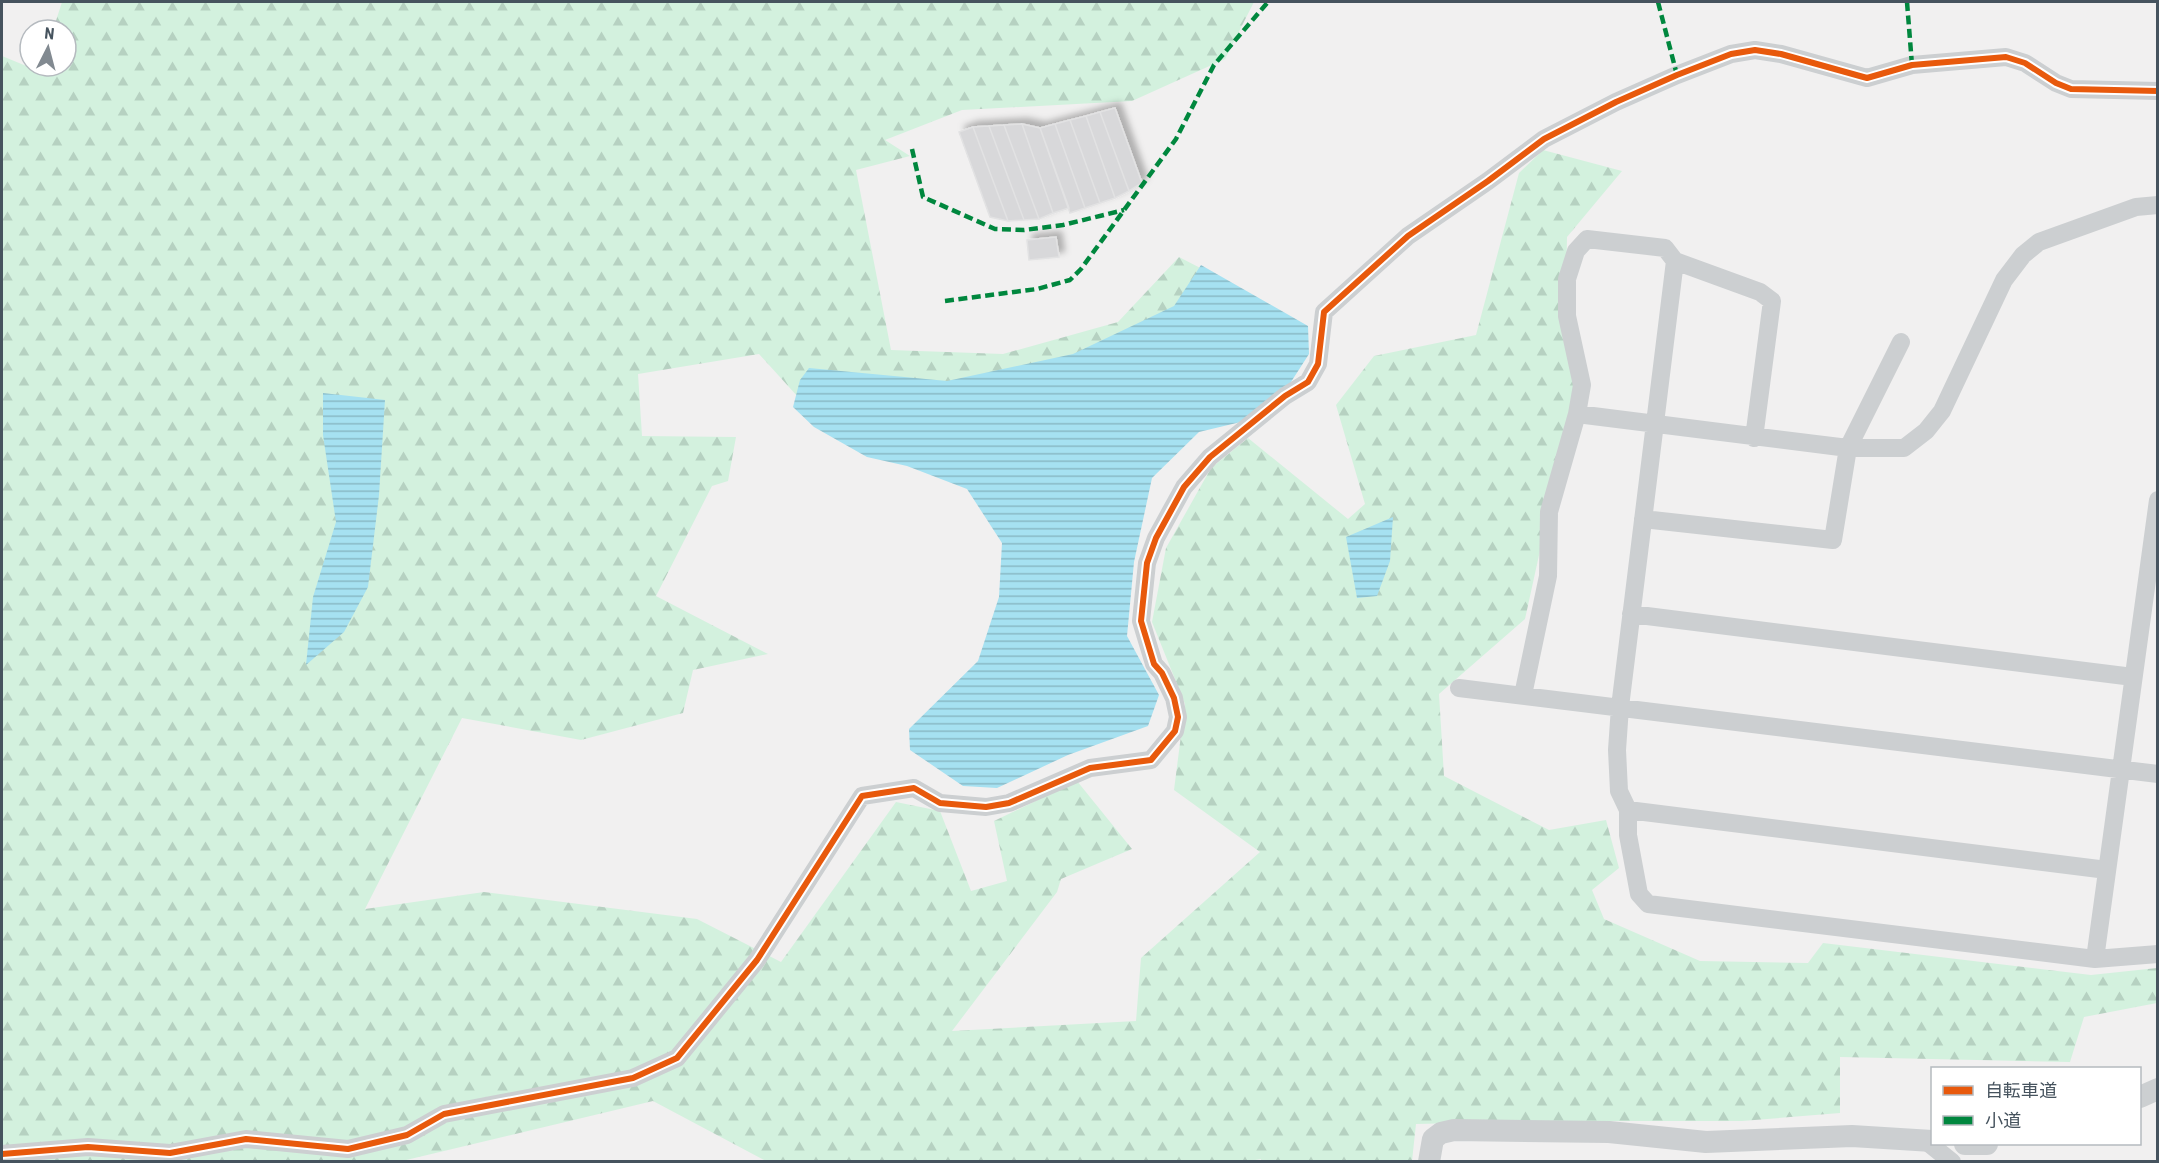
<svg xmlns="http://www.w3.org/2000/svg" width="2159" height="1163" viewBox="0 0 2159 1163" font-family="'Roboto Condensed','Noto Sans JP',sans-serif">
  <defs>
    <pattern id="forest-firs" width="22" height="20" patternUnits="userSpaceOnUse" patternTransform="scale(1.5)"><rect width="22" height="20" fill="#d3f1de"/><path d="M5 1l3.5 6h-7zM16 11l3.5 6h-7z" fill="#b6d1c1"/></pattern>
    <pattern id="water-rules" width="6" height="5" patternUnits="userSpaceOnUse" patternTransform="scale(1.5)"><rect width="6" height="5" fill="#a6e1f1"/><path d="M0 2.5h6" fill="none" stroke="#89b9c6"/></pattern>
    <filter id="shadow"><feDropShadow dx="5.5" dy="-5.5" stdDeviation="3" flood-color="#0004"/></filter>
  </defs>
  <rect width="100%" height="100%" fill="#f1f0f0"/>
  <!-- forest -->
  <path fill="url(#forest-firs)" d="M 62,2 L 1254,2 L 1225,59 L 1132,101 L 962,110 L 885,140 L 910,156 L 856,170 L 891,350 L 1003,354 L 1118,322 L 1179,257 L 1210,273 L 1146,351 L 957,402 L 798,397 L 759,354 L 638,374 L 642,436 L 736,437 L 728,481 L 712,486 L 656,596 L 768,654 L 693,670 L 683,713 L 581,740 L 462,718 L 365,909 L 484,892 L 697,919 L 781,962 L 896,802 L 940,811 L 971,891 L 1007,881 L 994,821 L 1077,781 L 1132,849 L 1061,879 L 1057,892 L 952,1031 L 1136,1021 L 1141,958 L 1260,852 L 1174,790 L 1185,704 L 1152,622 L 1166,548 L 1211,468 L 1248,438 L 1348,519 L 1365,504 L 1336,405 L 1374,356 L 1476,335 L 1519,173 L 1543,150 L 1622,171 L 1567,237 L 1565,344 L 1575,391 L 1525,619 L 1439,694 L 1444,776 L 1549,830 L 1606,820 L 1619,868 L 1592,890 L 1604,919 L 1700,961 L 1808,963 L 1823,943 L 2091,975 L 2157,968 L 2157,1003 L 2084,1017 L 2070,1062 L 1840,1057 L 1840,1113 L 1742,1121 L 1549,1121 L 1416,1124 L 1412,1161 L 1261,1162 L 1261,1159 L 1244,1162 L 766,1161 L 653,1101 L 402,1161 L 2,1161 L 2,56 L 41,72 L 43,66 L 66,66 L 66,30 L 53,30 Z"/>
  <!-- water -->
  <path fill="url(#water-rules)" d="M 1201,265 L 1308,326 L 1309,354 L 1291,382 L 1249,420 L 1199,432 L 1152,478 L 1134,562 L 1127,636 L 1159,695 L 1148,726 L 1068,755 L 997,788 L 963,786 L 910,750 L 909,729 L 978,661 L 999,597 L 1002,543 L 967,489 L 907,466 L 867,457 L 814,427 L 793,407 L 800,380 L 809,368 L 947,381 L 1073,354 L 1174,306 Z
    M 323,393 L 385,400 L 379,495 L 368,587 L 344,632 L 306,665 L 313,597 L 336,522 L 323,435 Z
    M 1393,517 L 1390,561 L 1377,596 L 1357,598 L 1346,537 Z"/>
  <!-- building -->
  <path fill="#d8d8da" stroke="#e2e2e3" stroke-width="1.5" filter="url(#shadow)" d="M 1115,108 L 1142,183 L 1129,191 L 1100,112 Z
    M 1100,112 L 1129,191 L 1115,198 L 1086,116 Z
    M 1086,116 L 1115,198 L 1100,203 L 1070,120 Z
    M 1070,120 L 1100,203 L 1085,208 L 1055,124 Z
    M 1022,124 L 1040,128 L 1069,208 L 1053,213 Z
    M 1022,124 L 1053,213 L 1039,219 L 1004,125 Z
    M 1055,124 L 1085,208 L 1070,213 L 1040,128 Z
    M 1004,125 L 1039,219 L 1024,220 L 989,126 Z
    M 989,126 L 1024,220 L 1008,221 L 973,127 Z
    M 973,127 L 1008,221 L 990,217 L 959,132 Z
    M 1056,237 L 1059,257 L 1029,260 L 1027,240 Z"/>
  <g fill="none" stroke-linecap="round" stroke-linejoin="round">
    <!-- minor -->
    <path stroke="#cccfd1" stroke-width="18" d="M 1675,261 L 1620,707 L 1617,750 L 1619,791 L 1628,810 L 1628,835 L 1639,894 L 1648,904 L 2095,959 L 2158,954
      M 1577,414 L 1848,448 L 1904,448 L 1926,431 L 1942,411 L 2004,280 L 2023,255 L 2039,242 L 2136,207 L 2158,205
      M 1643,519 L 1833,540 L 1848,448 L 1901,342
      M 1631,614 L 2133,677
      M 1459,688 L 2158,774
      M 1523,695 L 1548,576 L 1549,512 L 1577,414 L 1582,385 L 1567,316 L 1567,279 L 1576,251 L 1587,239 L 1665,248 L 1675,261 L 1760,292 L 1772,301 L 1754,438
      M 1628,810 L 2107,870
      M 2095,959 L 2158,500
      M 1926,1141 L 1952,1162
      M 2,1154 L 88,1147 L 170,1153 L 246,1139 L 348,1149 L 407,1135 L 444,1114 L 633,1078 L 677,1058 L 757,960 L 862,796 L 914,788 L 940,803 L 986,807 L 1009,803 L 1090,768 L 1151,760 L 1175,731 L 1178,717 L 1174,698 L 1162,673 L 1154,664 L 1141,621 L 1147,563 L 1156,538 L 1184,487 L 1210,457 L 1285,396 L 1308,382 L 1318,364 L 1324,312 L 1408,236 L 1488,181 L 1544,139 L 1616,102 L 1677,75 L 1731,54 L 1755,50 L 1781,54 L 1867,78 L 1912,65 L 2006,57 L 2025,63 L 2056,83 L 2071,89 L 2158,91"/>
    <!-- tertiary -->
    <path stroke="#cccfd1" stroke-width="22" d="M 2140,1097 L 2158,1089
      M 1965,1144 L 1987,1144
      M 1429,1162 L 1433,1139 L 1441,1133 L 1454,1130 L 1609,1132 L 1706,1142 L 1852,1136 L 1932,1141"/>
    <!-- quiet -->
    <path stroke="#00873e" stroke-width="4.5" stroke-dasharray="9 4.5" stroke-linecap="butt" d="M 1658,2 L 1677,75
      M 1907,2 L 1912,65
      M 912,149 L 923,197 L 995,229 L 1024,230 L 1063,225 L 1124,210
      M 945,301 L 1037,289 L 1070,280 L 1081,269 L 1176,139 L 1214,65 L 1268,2"/>
    <defs>
      <path id="cycleway" d="M 2,1154 L 88,1147 L 170,1153 L 246,1139 L 348,1149 L 407,1135 L 444,1114 L 633,1078 L 677,1058 L 757,960 L 862,796 L 914,788 L 940,803 L 986,807 L 1009,803 L 1090,768 L 1151,760 L 1175,731 L 1178,717 L 1174,698 L 1162,673 L 1154,664 L 1141,621 L 1147,563 L 1156,538 L 1184,487 L 1210,457 L 1285,396 L 1308,382 L 1318,364 L 1324,312 L 1408,236 L 1488,181 L 1544,139 L 1616,102 L 1677,75 L 1731,54 L 1755,50 L 1781,54 L 1867,78 L 1912,65 L 2006,57 L 2025,63 L 2056,83 L 2071,89 L 2158,91"/>
    </defs>
    <!-- cycleway casing -->
    <use href="#cycleway" stroke="#fff" stroke-width="10"/>
    <!-- cycleway -->
    <use href="#cycleway" stroke="#e8590c" stroke-width="6"/>
  </g>
  <!-- border -->
  <rect width="2159" height="1163" fill="none" stroke="#46535e" stroke-width="6"/>
  <!-- legend -->
  <rect x="1931" y="1067" width="210" height="78" fill="#ffffff" stroke="#b5babf" stroke-width="1.5"/>
  <rect x="1943" y="1086" width="30" height="9" fill="#e8590c" stroke="#b5babf" stroke-width="1.5"/>
  <text x="1985" y="1097" font-size="18" fill="#46535e">自転車道</text>
  <rect x="1943" y="1116" width="30" height="9" fill="#00873e" stroke="#b5babf" stroke-width="1.5"/>
  <text x="1985" y="1127" font-size="18" fill="#46535e">小道</text>
  <!-- north arrow -->
  <g transform="translate(48 48) rotate(6)"><circle r="28" fill="#ffffff" stroke="#b5babf" stroke-width="1.5"/>
  <path d="M0-4.5L10 22L0 15L-10 22Z" fill="#828a91"/>
  <text y="-9" font-size="16" font-weight="bold" text-anchor="middle" fill="#46535e">N</text>
  </g>
</svg>
